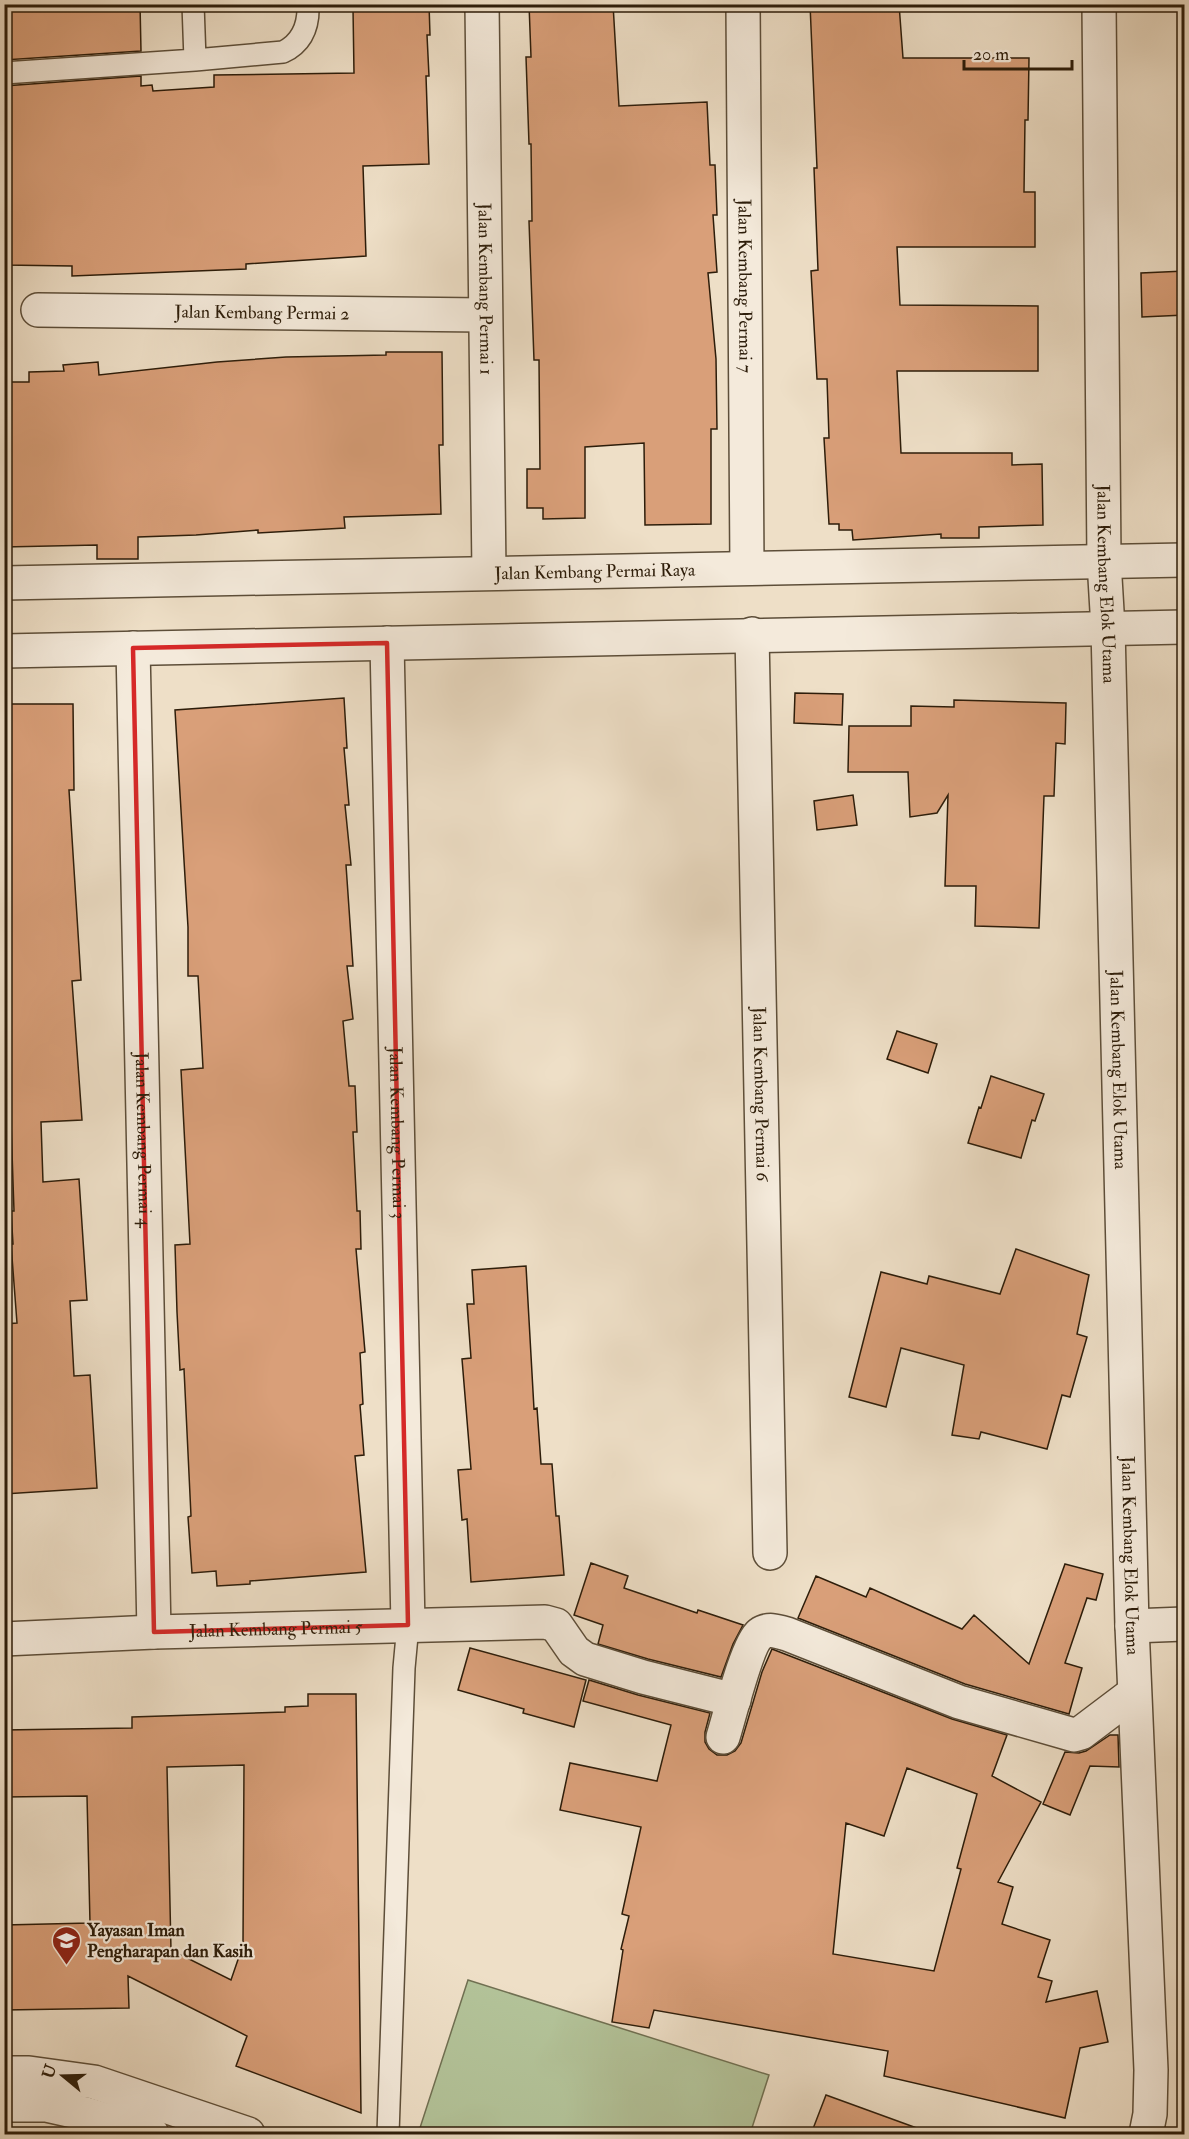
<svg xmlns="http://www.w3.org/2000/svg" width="1189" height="2139" viewBox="0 0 1189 2139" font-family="'IM FELL Double Pica',serif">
  <rect width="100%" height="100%" fill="#eedfc7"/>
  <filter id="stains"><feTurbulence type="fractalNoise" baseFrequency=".00333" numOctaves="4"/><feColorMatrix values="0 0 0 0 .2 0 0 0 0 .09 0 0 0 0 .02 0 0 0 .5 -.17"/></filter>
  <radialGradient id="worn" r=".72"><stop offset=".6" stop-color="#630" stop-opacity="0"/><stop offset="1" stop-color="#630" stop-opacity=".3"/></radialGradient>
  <!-- pitch -->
  <path fill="#b3c399" stroke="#707052" stroke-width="1.5" d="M 468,1980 L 769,2075 L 750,2134 L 418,2134 Z"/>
  <!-- building -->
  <path fill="#d99f79" stroke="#2d1d0a" stroke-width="1.5" fill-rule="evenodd" d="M 4,4 L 140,4 L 141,51 L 4,60 Z
    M 429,4 L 430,35 L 427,35 L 429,76 L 426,76 L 429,164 L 363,166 L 366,256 L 246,264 L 246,269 L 72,276 L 72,266 L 4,265 L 4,86 L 141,76 L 141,86 L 152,85 L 153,91 L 214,87 L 214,75 L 354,73 L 353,8 Z
    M 529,4 L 613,4 L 619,106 L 707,102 L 710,165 L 715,165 L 717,215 L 713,215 L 717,272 L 708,273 L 716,359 L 717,429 L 711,429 L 711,524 L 645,525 L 644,443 L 585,447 L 585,518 L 543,519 L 543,508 L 527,508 L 527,469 L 540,469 L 539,360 L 534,360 L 529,221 L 532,221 L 531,144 L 529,144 L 526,57 L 531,57 Z
    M 810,4 L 899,4 L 903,58 L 1029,58 L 1028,120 L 1025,120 L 1024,192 L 1035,192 L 1035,247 L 897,247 L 900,305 L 1038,306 L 1038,371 L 897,371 L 901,453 L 1012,453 L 1012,465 L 1042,464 L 1043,525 L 979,527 L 979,538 L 941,538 L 941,534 L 853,540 L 852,530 L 839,530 L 839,524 L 829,524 L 824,438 L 829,438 L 827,379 L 817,379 L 811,271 L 818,270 L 814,168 L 817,168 L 815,121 Z
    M 1185,271 L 1185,315 L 1142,317 L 1141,273 Z
    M 386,352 L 442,352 L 443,445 L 439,445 L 441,514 L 344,517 L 345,528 L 258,533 L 258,530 L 196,535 L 138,537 L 138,559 L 97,559 L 97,545 L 4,547 L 4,382 L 29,382 L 29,372 L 64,371 L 63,365 L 98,362 L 99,375 L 217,362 L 286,357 L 386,355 Z
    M 795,693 L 843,694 L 842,725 L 794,723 Z
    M 344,698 L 347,748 L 344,748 L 349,805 L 345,805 L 351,865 L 346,865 L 353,966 L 347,966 L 353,1019 L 343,1021 L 349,1086 L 355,1086 L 357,1132 L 353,1132 L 357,1211 L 360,1211 L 361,1249 L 356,1249 L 365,1352 L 360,1353 L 363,1404 L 360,1405 L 364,1455 L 355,1456 L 366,1572 L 250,1581 L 250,1584 L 217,1586 L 216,1571 L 192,1573 L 188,1517 L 191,1516 L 184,1369 L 180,1370 L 177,1312 L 175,1245 L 190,1244 L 181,1070 L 203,1068 L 198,976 L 188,976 L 188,927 L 175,710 Z
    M 954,700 L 1066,703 L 1065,744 L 1056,743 L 1054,796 L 1044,796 L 1039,928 L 975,926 L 976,886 L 945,886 L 948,795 L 937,813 L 910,817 L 908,772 L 848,772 L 849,726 L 911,726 L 911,706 L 954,707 Z
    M 4,704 L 73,704 L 74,790 L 69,790 L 81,980 L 72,981 L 82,1120 L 41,1122 L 43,1182 L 79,1179 L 87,1300 L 70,1301 L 74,1376 L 90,1375 L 97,1488 L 4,1494 L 4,1324 L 17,1323 L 11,1244 L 13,1244 L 11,1211 L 14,1211 L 11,1123 L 5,1123 L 4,1099 Z
    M 853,795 L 857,825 L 817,830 L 814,801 Z
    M 897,1031 L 937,1044 L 928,1073 L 887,1059 Z
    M 991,1076 L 1044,1094 L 1035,1121 L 1032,1120 L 1021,1158 L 968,1143 L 979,1107 L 981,1108 Z
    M 1016,1249 L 1089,1275 L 1077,1334 L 1087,1337 L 1070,1397 L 1062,1395 L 1047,1449 L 981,1432 L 979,1439 L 952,1435 L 964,1365 L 901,1348 L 886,1407 L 849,1397 L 881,1272 L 927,1284 L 929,1276 L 1000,1294 Z
    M 526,1266 L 534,1409 L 537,1408 L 541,1464 L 552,1464 L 556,1516 L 559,1516 L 564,1575 L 471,1582 L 467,1519 L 462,1520 L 458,1470 L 471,1469 L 462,1359 L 471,1358 L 467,1304 L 474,1304 L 472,1270 Z
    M 591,1563 L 628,1576 L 624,1588 L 697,1613 L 698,1610 L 743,1625 L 733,1644 L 721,1677 L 648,1659 L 598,1644 L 603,1625 L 574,1615 Z
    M 1065,1564 L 1103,1574 L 1096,1600 L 1087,1598 L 1065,1663 L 1082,1668 L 1069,1714 L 965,1684 L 798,1618 L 816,1576 L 866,1597 L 870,1588 L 962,1629 L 974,1615 L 1029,1664 Z
    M 470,1648 L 586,1680 L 574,1727 L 523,1713 L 524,1709 L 458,1690 Z
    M 772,1649 L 952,1719 L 1007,1735 L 992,1776 L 1041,1802 L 998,1882 L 1013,1887 L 1002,1924 L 1050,1940 L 1038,1977 L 1052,1981 L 1046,2002 L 1097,1991 L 1108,2042 L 1080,2048 L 1065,2118 L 884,2076 L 888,2051 L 654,2010 L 649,2028 L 612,2022 L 623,1950 L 621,1949 L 629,1916 L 622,1914 L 641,1827 L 560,1810 L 570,1763 L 657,1781 L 671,1725 L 583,1701 L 589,1680 L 638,1695 L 710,1713 L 705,1732 L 705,1742 L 709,1749 L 717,1755 L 727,1755 L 735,1751 L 741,1743 L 762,1672 ZM 907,1768 L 977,1794 L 957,1868 L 961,1869 L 934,1971 L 833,1954 L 846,1823 L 884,1836 Z
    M 308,1694 L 356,1694 L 361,2113 L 236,2066 L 247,2036 L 128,1976 L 129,2008 L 4,2010 L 4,1925 L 90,1923 L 87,1796 L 4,1797 L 4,1730 L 132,1728 L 132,1717 L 285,1712 L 285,1707 L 308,1706 ZM 244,1765 L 243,1945 L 231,1980 L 171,1950 L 167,1767 Z
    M 1110,1735 L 1118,1735 L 1119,1767 L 1090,1766 L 1070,1815 L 1043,1804 L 1065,1752 L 1079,1753 L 1086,1751 Z
    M 826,2095 L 925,2131 L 924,2134 L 811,2134 Z"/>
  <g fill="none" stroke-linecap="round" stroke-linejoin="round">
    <defs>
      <path id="lane" d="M 195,60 L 283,52 C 302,43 309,26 308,4
        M 4,73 L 195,60 L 193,4
        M 388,2134 L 404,1668 L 408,1625"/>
      <g id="street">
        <path id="s1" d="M 482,4 L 489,573"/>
        <path id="s2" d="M 743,4 L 747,568"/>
        <path id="s3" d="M 1099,4 L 1104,561 L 1108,628 L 1132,1626 L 1151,2070 L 1150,2114 L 1146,2134"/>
        <path id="s4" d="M 38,310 L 484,315"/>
        <path id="s5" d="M 4,583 L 1184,560"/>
        <path id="s6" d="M 752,634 L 770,1553"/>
        <path id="s7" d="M 387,643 L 408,1625"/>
        <path id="s8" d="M 133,648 L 154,1632"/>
        <path d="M 4,651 L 1184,627"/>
        <path d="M 1132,1626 L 1184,1624"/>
        <path id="s9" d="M 4,1639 L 154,1632 L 545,1622 L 556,1625 L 574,1651 L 585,1659 L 643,1677 L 734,1700"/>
        <path d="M 723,1737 C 729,1718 747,1644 760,1634 C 768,1628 777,1631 787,1634 L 959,1702 L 1074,1735 L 1081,1733 L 1134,1693"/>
        <path d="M 4,2073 L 29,2073 L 94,2082 L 248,2134"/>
        <path d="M 4,2105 L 46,2105 L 86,2114 L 152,2134"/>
      </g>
    </defs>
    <!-- lane casing -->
    <use href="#lane" stroke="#5d4e39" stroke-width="24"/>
    <!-- street casing -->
    <use href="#street" stroke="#5d4e39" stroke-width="36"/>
    <!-- lane -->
    <use href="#lane" stroke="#f4eadb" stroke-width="21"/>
    <!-- street -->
    <use href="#street" stroke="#f4eadb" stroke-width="33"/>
  </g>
  <!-- marked area -->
  <path fill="none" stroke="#d62828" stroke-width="4.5" stroke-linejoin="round" d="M 387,643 L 408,1625 L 154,1632 L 133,648 Z"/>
  <!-- icons -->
  <defs>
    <symbol id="school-pin" viewBox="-11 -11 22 30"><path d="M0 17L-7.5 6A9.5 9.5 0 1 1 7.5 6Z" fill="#8f2418" stroke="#f4eadb"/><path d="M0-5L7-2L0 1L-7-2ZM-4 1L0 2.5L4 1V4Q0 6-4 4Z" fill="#fff"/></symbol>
  </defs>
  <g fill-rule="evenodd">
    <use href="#school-pin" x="50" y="1924" width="33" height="45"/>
  </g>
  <g text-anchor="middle" stroke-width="4.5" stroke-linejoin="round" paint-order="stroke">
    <!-- street labels -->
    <g font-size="18" fill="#2d1d0a" stroke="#f4eadb">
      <text dy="6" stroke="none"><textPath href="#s2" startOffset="282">Jalan Kembang Permai 7</textPath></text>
      <text dy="6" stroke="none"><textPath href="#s1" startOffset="285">Jalan Kembang Permai 1</textPath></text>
      <text dy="6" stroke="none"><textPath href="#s4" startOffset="224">Jalan Kembang Permai 2</textPath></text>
      <text dy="6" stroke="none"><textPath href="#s5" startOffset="591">Jalan Kembang Permai Raya</textPath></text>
      <text dy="6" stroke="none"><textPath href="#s3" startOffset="580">Jalan Kembang Elok Utama</textPath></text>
      <text dy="6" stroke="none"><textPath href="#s3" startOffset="1066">Jalan Kembang Elok Utama</textPath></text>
      <text dy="6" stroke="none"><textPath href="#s6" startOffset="460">Jalan Kembang Permai 6</textPath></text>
      <text dy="6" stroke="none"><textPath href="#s7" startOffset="490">Jalan Kembang Permai 3</textPath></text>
      <text dy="6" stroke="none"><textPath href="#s8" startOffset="492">Jalan Kembang Permai 4</textPath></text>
      <text dy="6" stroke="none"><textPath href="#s3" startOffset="1552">Jalan Kembang Elok Utama</textPath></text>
      <text dy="6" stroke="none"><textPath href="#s9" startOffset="272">Jalan Kembang Permai 5</textPath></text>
    </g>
    <!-- poi labels -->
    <g font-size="18" font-weight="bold" fill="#2d1d0a" stroke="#f4eadb" text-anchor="start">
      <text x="87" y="1936">Yayasan Iman<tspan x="87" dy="21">Pengharapan dan Kasih</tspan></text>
    </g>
  </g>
  <!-- margin -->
  <rect width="1189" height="2139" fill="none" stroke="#eedfc7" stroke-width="24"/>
  <rect x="6" y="6" width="1177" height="2127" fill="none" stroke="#2d1d0a" stroke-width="3"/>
  <rect x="12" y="12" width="1165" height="2115" fill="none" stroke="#2d1d0a" stroke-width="1.5"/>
  <!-- north arrow -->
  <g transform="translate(63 2076) rotate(289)" stroke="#f4eadb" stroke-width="4.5" paint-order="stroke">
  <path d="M0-4.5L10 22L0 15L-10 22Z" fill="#2d1d0a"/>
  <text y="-9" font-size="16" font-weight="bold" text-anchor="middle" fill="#2d1d0a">U</text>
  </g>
  <!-- scale -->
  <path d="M964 60v9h108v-9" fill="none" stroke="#2d1d0a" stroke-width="3"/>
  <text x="973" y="60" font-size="18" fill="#2d1d0a" stroke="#f4eadb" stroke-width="4.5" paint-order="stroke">20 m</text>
  <rect width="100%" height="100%" filter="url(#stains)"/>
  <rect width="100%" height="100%" fill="url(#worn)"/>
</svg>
